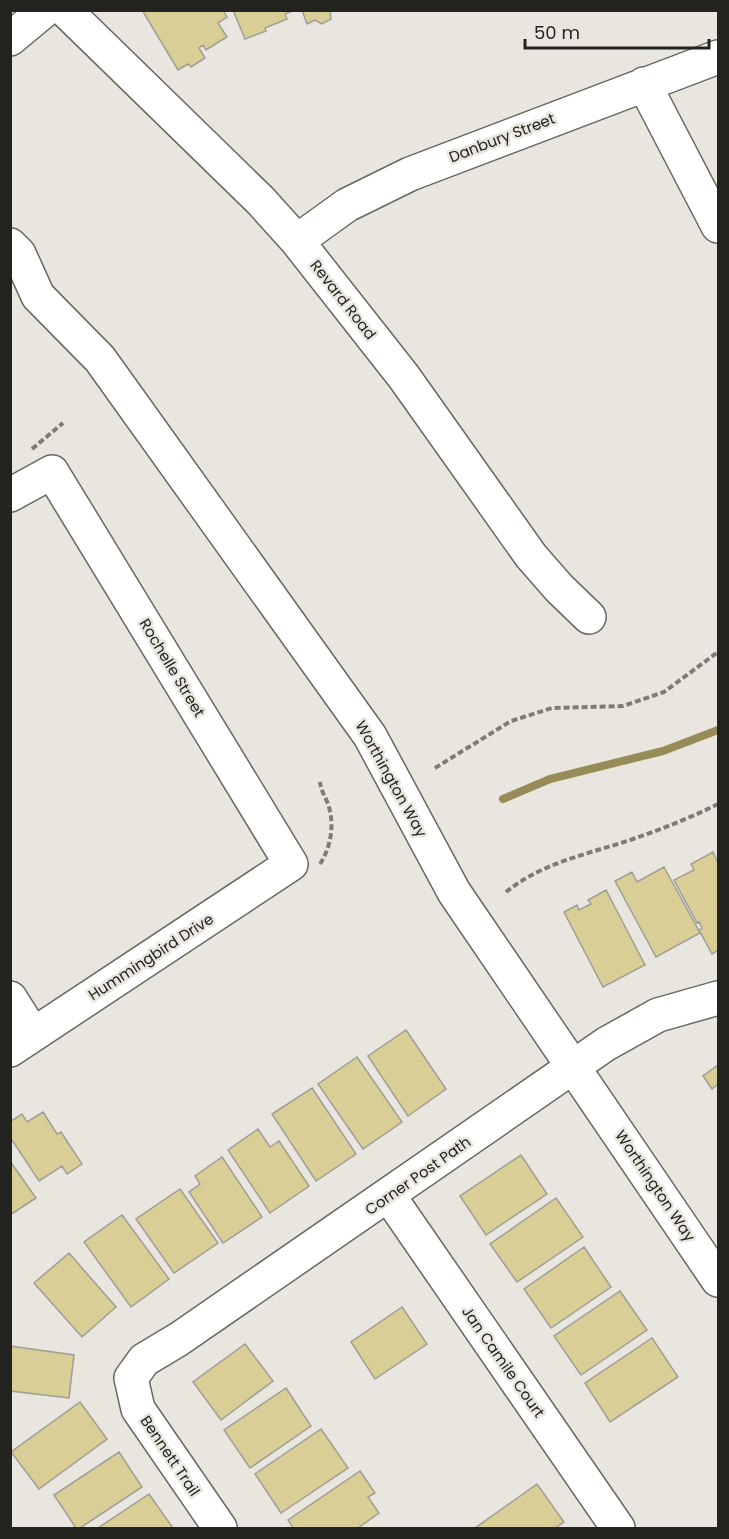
<svg xmlns="http://www.w3.org/2000/svg" width="729" height="1539" viewBox="0 0 729 1539" font-family="Poppins,sans-serif">
  <rect width="100%" height="100%" fill="#e8e6de"/>
  <g fill="none" stroke-linecap="round" stroke-linejoin="round">
    <!-- stream -->
    <path stroke="#978c57" stroke-width="8" d="M 503,799 L 550,779 L 663,751 L 718,730"/>
  </g>
  <!-- building -->
  <path fill="#d8ce96" stroke="#9f9e96" stroke-width="1.5" d="M 142,10 L 223,10 L 227,17 L 218,23 L 227,37 L 206,50 L 203,45 L 199,48 L 205,58 L 191,67 L 188,64 L 178,70 Z
    M 233,10 L 295,10 L 285,14 L 287,19 L 265,28 L 266,31 L 245,39 Z
    M 302,10 L 330,10 L 331,19 L 322,24 L 315,20 L 307,24 Z
    M 713,852 L 718,863 L 718,950 L 712,954 L 699,930 L 702,928 L 699,922 L 697,923 L 674,880 L 694,870 L 691,864 Z
    M 664,867 L 700,933 L 656,957 L 615,881 L 632,872 L 637,882 Z
    M 606,890 L 645,965 L 603,987 L 564,912 L 577,905 L 579,910 L 591,904 L 588,900 Z
    M 406,1030 L 446,1089 L 408,1116 L 368,1056 Z
    M 357,1057 L 402,1122 L 363,1149 L 318,1084 Z
    M 718,1065 L 718,1087 L 717,1085 L 712,1089 L 703,1076 Z
    M 312,1088 L 356,1154 L 316,1181 L 272,1114 Z
    M 43,1112 L 57,1134 L 61,1132 L 82,1164 L 67,1174 L 62,1166 L 39,1181 L 10,1137 L 10,1122 L 22,1114 L 27,1122 Z
    M 258,1129 L 270,1147 L 279,1141 L 309,1186 L 270,1213 L 228,1150 Z
    M 521,1155 L 547,1194 L 486,1235 L 460,1196 Z
    M 222,1157 L 262,1217 L 223,1243 L 189,1192 L 200,1184 L 195,1176 Z
    M 10,1161 L 36,1198 L 10,1215 Z
    M 180,1189 L 218,1243 L 174,1273 L 136,1219 Z
    M 556,1198 L 583,1237 L 517,1282 L 490,1244 Z
    M 122,1215 L 169,1279 L 131,1307 L 84,1242 Z
    M 584,1247 L 611,1287 L 551,1328 L 524,1289 Z
    M 69,1253 L 116,1307 L 82,1337 L 34,1283 Z
    M 620,1291 L 647,1330 L 581,1375 L 554,1336 Z
    M 402,1307 L 427,1344 L 375,1379 L 351,1342 Z
    M 652,1338 L 678,1377 L 610,1422 L 585,1383 Z
    M 245,1344 L 273,1381 L 221,1420 L 193,1382 Z
    M 10,1346 L 74,1355 L 69,1398 L 10,1391 Z
    M 286,1388 L 311,1426 L 250,1468 L 224,1430 Z
    M 80,1402 L 107,1439 L 39,1489 L 11,1452 Z
    M 321,1429 L 348,1468 L 281,1513 L 255,1474 Z
    M 119,1452 L 142,1487 L 80,1528 L 76,1528 L 54,1495 Z
    M 360,1471 L 375,1493 L 368,1497 L 379,1513 L 358,1528 L 293,1528 L 288,1520 Z
    M 537,1484 L 564,1522 L 555,1528 L 475,1528 Z
    M 149,1494 L 173,1528 L 98,1528 Z"/>
  <g fill="none" stroke-linecap="round" stroke-linejoin="round">
    <defs>
      <path id="minor" d="M 65,10 L 261,201 L 297,241 L 404,377 L 531,556 L 559,588 L 589,617
        M 10,39 L 45,10
        M 644,84 L 718,226
        M 297,241 L 347,205 L 410,174 L 718,57
        M 10,245 L 19,254 L 38,296 L 100,359 L 370,736 L 454,892 L 718,1280
        M 10,495 L 52,472 L 291,864 L 10,1050
        M 10,998 L 33,1034
        M 389,1196 L 618,1528
        M 220,1528 L 138,1409 L 131,1378 L 144,1360 L 179,1339 L 606,1044 L 658,1015 L 718,998"/>
    </defs>
    <!-- minor casing -->
    <use href="#minor" stroke="#686760" stroke-width="36"/>
    <!-- path -->
    <path stroke="#7d7c77" stroke-width="4" stroke-dasharray="6 3" stroke-linecap="butt" d="M 32,449 L 63,423
      M 435,768 L 511,721 L 552,708 L 623,706 L 664,692 L 718,652
      M 320,864 C 331,847 335,824 328,804 C 325,796 321,791 320,782
      M 506,892 C 543,862 589,854 633,839 C 662,829 690,818 718,804"/>
    <!-- minor -->
    <use href="#minor" stroke="#fff" stroke-width="33"/>
  </g>
  <g text-anchor="middle" stroke-width="5" stroke-linejoin="round" paint-order="stroke">
    <!-- street labels -->
    <g font-size="15" fill="#232320" stroke="#e8e6de">
      <text transform="translate(502 138) rotate(-21)" y="5">Danbury Street</text>
      <text transform="translate(343 300) rotate(52)" y="5">Revard Road</text>
      <text transform="translate(172 668) rotate(59)" y="5">Rochelle Street</text>
      <text transform="translate(391 779) rotate(61)" y="5">Worthington Way</text>
      <text transform="translate(151 957) rotate(-33)" y="5">Hummingbird Drive</text>
      <text transform="translate(418 1176) rotate(-35)" y="5">Corner Post Path</text>
      <text transform="translate(655 1186) rotate(56)" y="5">Worthington Way</text>
      <text transform="translate(503 1362) rotate(55)" y="5">Jan Camile Court</text>
      <text transform="translate(170 1456) rotate(56)" y="5">Bennett Trail</text>
    </g>
  </g>
  <!-- border -->
  <rect width="729" height="1539" fill="none" stroke="#232320" stroke-width="24"/>
  <!-- scale -->
  <path d="M525 39v9h184v-9" fill="none" stroke="#232320" stroke-width="3"/>
  <text x="534" y="39" font-size="18" fill="#232320" stroke="#e8e6de" stroke-width="4.5" paint-order="stroke">50 m</text>
</svg>
